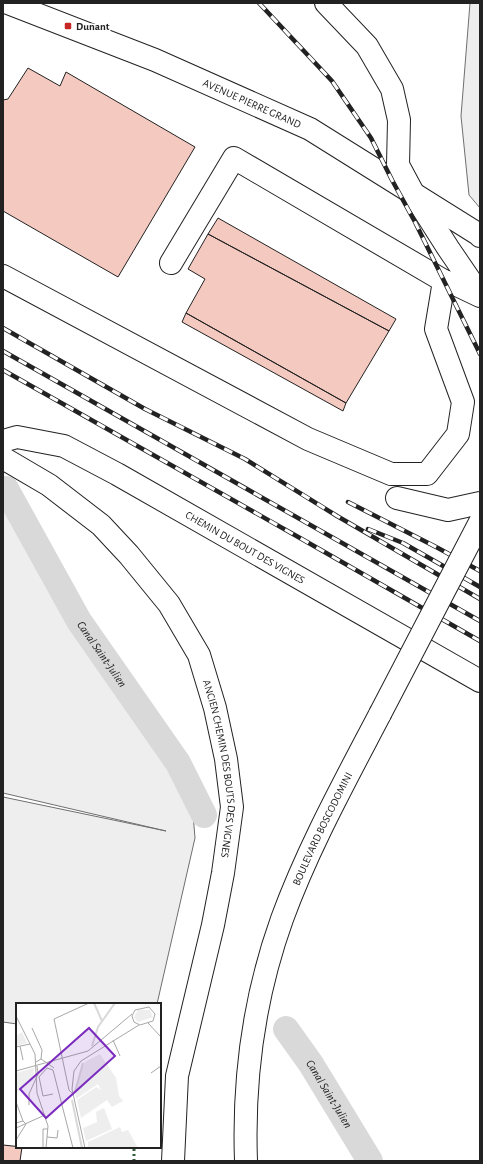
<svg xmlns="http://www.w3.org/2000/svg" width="483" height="1164" viewBox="0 0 483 1164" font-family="'Alegreya Sans',sans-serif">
  <rect width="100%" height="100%" fill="#fff"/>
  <!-- green -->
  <path fill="#eee" stroke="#6f6f6f" d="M 470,3 L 480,3 L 480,208 L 469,195 L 461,116 Z
    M 3,506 L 10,521 L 164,760 L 193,814 L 195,838 L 157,1004 L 17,1004 L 17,1024 L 3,1022 L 3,797 L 166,831 L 3,793 Z"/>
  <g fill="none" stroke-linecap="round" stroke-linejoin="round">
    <!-- canal -->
    <g stroke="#d9d9d9" stroke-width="26">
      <path id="s1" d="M 6,489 L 79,621 L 178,763 L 204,815"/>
      <path id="s2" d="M 286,1029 L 311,1064 L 370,1161"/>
    </g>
  </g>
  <!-- building -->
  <path fill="#f3c9c0" stroke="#222" d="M 28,68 L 60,86 L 66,72 L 195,147 L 118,277 L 3,211 L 3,100 L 8,99 Z
    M 218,218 L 396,319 L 389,331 L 208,234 Z
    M 208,234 L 389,331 L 346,403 L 186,313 L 205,279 L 188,269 Z
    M 186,313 L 346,403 L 343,411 L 182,322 Z
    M 3,1145 L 22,1147 L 20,1161 L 3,1161 Z"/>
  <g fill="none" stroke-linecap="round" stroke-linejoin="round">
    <defs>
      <g id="minor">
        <path id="s3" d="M 8,3 L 155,60 L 310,129 L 478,234 L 480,236"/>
        <path d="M 326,3 L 367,46 L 392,89 L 399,120 L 398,165 L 413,193 L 448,248 L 480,295"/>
        <path d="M 171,263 L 234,158 L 444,281 L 457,285 L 480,296"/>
        <path d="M 3,276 L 308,439 L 391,474 L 427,474 L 458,434 L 463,402 L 436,329 L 444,281"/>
        <path id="s4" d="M 3,441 L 17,437 L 64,446 L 117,474 L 480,681"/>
        <path id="s5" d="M 3,458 L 49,485 L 101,525 L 129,555 L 169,604 L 199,655 L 215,708 L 226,759 L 232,807 L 223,873 L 213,925 L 177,1076 L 173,1161"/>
        <path d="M 397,498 L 448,510 L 480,503"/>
      </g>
      <g id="major">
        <path id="s6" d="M 246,1161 C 243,1078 254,997 282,919 C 308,848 345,781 380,714"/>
      </g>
    </defs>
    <!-- minor casing -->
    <use href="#minor" stroke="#222" stroke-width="24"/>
    <!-- major casing -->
    <use href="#major" stroke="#222" stroke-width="24"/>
    <!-- minor -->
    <use href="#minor" stroke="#fff" stroke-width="22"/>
    <!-- major -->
    <use href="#major" stroke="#fff" stroke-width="22"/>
    <defs>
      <path id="rail" d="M 259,3 L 332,81 L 371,138 L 392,180 L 415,222 L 480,354
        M 3,328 L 145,409 L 245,459 L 337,516 L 480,599
        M 3,351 L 480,621
        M 3,370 L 300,538 L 480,641
        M 348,502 L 438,548 L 480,571
        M 368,529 L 403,543 L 480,587"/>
    </defs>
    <!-- rail casing -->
    <use href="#rail" stroke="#222" stroke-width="4.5"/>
    <!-- rail -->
    <use href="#rail" stroke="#fff" stroke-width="3" stroke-dasharray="9" stroke-linecap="butt"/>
    <defs>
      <path id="major-bridge" d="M 380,714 L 480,522"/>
    </defs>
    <!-- major-bridge casing -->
    <use href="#major-bridge" stroke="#222" stroke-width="24" stroke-linecap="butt"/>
    <!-- major-bridge -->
    <use href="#major-bridge" stroke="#fff" stroke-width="22"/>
    <!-- hedge -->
    <path stroke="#2f5e38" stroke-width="3" stroke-dasharray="2 3" stroke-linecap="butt" d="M 134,1161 L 134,1149"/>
  </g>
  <!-- markers -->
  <rect fill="#c62828" stroke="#fff" stroke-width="1.5" x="64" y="22" width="8" height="8" rx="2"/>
  <g text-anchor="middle" stroke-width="3" stroke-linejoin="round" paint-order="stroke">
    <!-- poi labels -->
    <g font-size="11" font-weight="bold" fill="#222" stroke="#fff" text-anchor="start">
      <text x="76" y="30">Dunant</text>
    </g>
    <!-- street labels -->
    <g font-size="11" fill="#222" stroke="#fff">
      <text dy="4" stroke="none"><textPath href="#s3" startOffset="264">AVENUE PIERRE GRAND</textPath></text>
      <text dy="4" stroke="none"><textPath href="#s4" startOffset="270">CHEMIN DU BOUT DES VIGNES</textPath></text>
      <text dy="4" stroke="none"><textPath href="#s5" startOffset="399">ANCIEN CHEMIN DES BOUTS DES VIGNES</textPath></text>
      <text dy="4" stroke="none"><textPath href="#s6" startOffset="345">BOULEVARD BOSCODOMINI</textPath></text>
    </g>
    <!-- water labels -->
    <g font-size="12" font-style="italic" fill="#222" stroke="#fff">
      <text dy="4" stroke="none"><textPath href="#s1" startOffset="191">Canal Saint-Julien</textPath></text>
      <text dy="4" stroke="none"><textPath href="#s2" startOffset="78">Canal Saint-Julien</textPath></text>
    </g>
  </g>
  <!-- overview -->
  <g transform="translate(16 1003)">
    <rect width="145" height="145" fill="#fff"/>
    <path d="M 122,7 L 134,7 L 137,14 L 122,19 L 118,14 ZM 6,29 L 11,40 L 0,43 L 0,33 ZM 84,51 L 100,75 L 103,93 L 107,98 L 96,104 L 91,97 L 65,115 L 61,97 L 80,84 L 85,87 L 82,81 L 60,96 L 59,89 L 66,65 L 69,59 ZM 18,65 L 17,77 L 0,90 L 0,70 ZM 88,105 L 96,126 L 70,138 L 67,125 L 81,119 L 80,109 ZM 104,124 L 106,129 L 112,127 L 122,145 L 72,145 L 72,139 Z" fill="#eee"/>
    <path fill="none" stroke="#d9d9d9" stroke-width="2" d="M 78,0 L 86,18M 76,43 L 82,24 L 99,0M 59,89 L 67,60M 56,97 L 66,145"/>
    <path fill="none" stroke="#a7a7a7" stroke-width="1" d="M 133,4 L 139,11 L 137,18 L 124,22 L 118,19 L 116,13 L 119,7 ZM 0,13 L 19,51 L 21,90 L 32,123 L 30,145M 132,20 L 145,34M 16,25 L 26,47 L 25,56 L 20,59M 97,37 L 104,53M 4,43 L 7,57M 0,44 L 14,41M 25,56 L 38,65M 0,68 L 72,48 L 116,11M 135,70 L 145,63M 23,74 L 31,65 L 37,67 L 57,145M 23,74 L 27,93 L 37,91M 57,91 L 53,87 L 38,16 L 73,0M 0,99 L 7,118M 13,102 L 13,91 L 22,71 L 21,63M 0,120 L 7,118 L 10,121 L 0,137M 0,125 L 29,112M 31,134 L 41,135 L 42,127M 27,145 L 27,126 L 32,126M 69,145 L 56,86 L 58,68 L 65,58 L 123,22"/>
    <path fill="#7b2cbf" fill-opacity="0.15" stroke="#7b2cbf" stroke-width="2" d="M 73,25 L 99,53 L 30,115 L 4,86 Z"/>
    <rect width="145" height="145" fill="none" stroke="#222" stroke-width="2"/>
  </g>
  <!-- border -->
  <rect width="483" height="1164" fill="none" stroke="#222222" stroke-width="8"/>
</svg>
